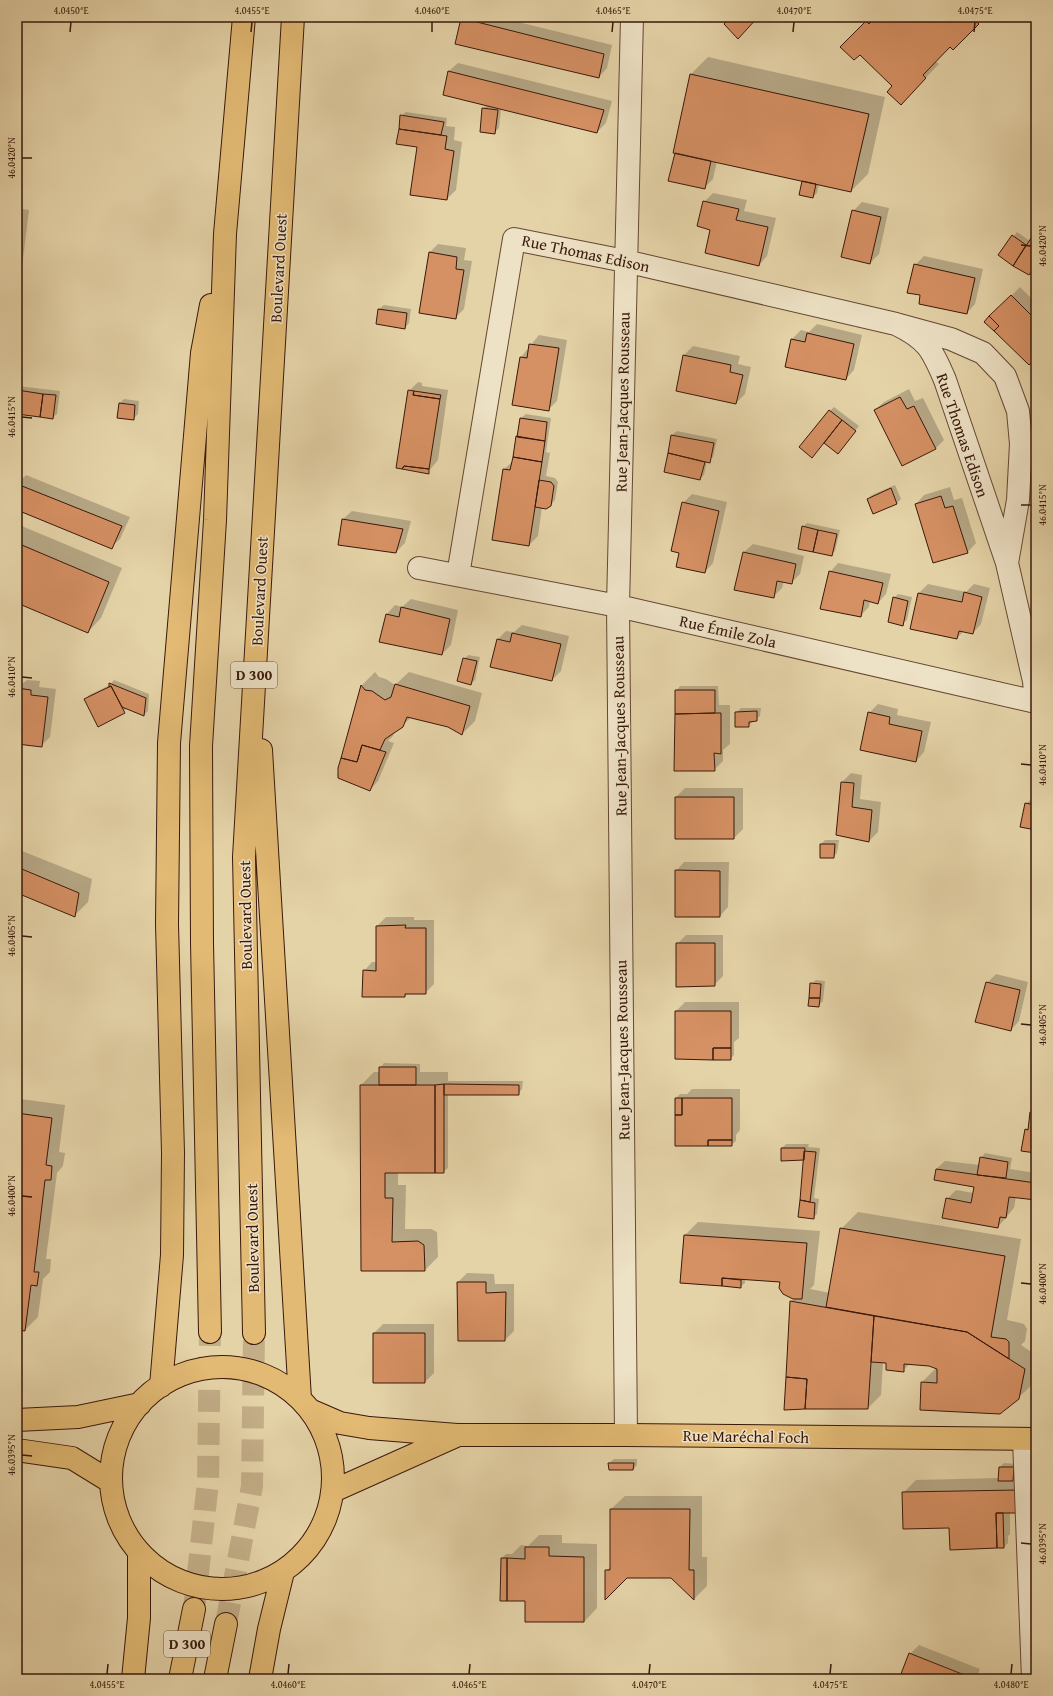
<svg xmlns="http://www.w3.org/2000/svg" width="1053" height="1696" viewBox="0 0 1053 1696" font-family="'Gentium Book Plus',serif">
  <rect width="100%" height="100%" fill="#e5d3a8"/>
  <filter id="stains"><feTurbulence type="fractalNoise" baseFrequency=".005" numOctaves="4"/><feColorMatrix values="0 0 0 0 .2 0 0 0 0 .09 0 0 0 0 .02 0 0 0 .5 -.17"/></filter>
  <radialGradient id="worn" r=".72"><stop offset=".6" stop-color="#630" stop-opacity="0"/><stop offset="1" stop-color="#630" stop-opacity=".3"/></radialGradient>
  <!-- shadow -->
  <path fill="#0003" d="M 464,17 L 498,17 L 612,45 L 607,68 L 599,77 L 462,19 Z
    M 871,17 L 984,17 L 966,36 L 950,46 L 935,61 L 939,64 L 914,90 L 894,86 L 860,54 L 842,47 Z
    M 708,57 L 885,97 L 868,174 L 851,191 L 819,184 L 817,193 L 813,197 L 805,181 L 717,161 L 713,179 L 704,188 L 691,74 Z
    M 458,63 L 612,101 L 606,123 L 597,132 L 501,109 L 499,128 L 494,133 L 483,109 L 487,105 L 449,71 Z
    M 406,112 L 447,118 L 446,126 L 455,127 L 454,140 L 462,142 L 456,190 L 447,199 L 418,146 L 397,143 L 401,116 Z
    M 713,193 L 747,200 L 744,211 L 776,218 L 767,256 L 759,265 L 711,229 L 704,202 Z
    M 862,202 L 889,208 L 879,254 L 870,263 L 853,211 Z
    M 17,208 L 29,210 L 17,308 Z
    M 1017,232 L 1030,241 L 1036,233 L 1036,265 L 1029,274 L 1000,255 Z
    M 438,244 L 466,248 L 464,260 L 472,261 L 464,309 L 455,318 L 430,252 Z
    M 924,256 L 983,269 L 975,304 L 967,313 L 921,295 L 915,265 Z
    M 1020,287 L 1036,303 L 1036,356 L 986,322 Z
    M 384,305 L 411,309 L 409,323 L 405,328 L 379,309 Z
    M 817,324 L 862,335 L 854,370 L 846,379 L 786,366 L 792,339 L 801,330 L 809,332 Z
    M 539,335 L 567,340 L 557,401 L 548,410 L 521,357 Z
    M 693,346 L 740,356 L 738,364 L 751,367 L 745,394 L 736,403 L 677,390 L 684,355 Z
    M 17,380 L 19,381 L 18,386 L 60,391 L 57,414 L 52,418 L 17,413 Z
    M 418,382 L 422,383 L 422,386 L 448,390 L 438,460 L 428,472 L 409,391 Z
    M 909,389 L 915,401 L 923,398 L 944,440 L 935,449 L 875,410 L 884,402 Z
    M 124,399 L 139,401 L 138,414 L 133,419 L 120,403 Z
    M 834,407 L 859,426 L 838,452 L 824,442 L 830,411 Z
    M 526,414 L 551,418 L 546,452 L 550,453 L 546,476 L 555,478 L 558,482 L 555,500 L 551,505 L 542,507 L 538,536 L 529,545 L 503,470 L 513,461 L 521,418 Z
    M 677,431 L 717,439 L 713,457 L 707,461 L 704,475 L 700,479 L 665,471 L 672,435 Z
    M 26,475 L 130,517 L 120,539 L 111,547 L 17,509 L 17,484 Z
    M 895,485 L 901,499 L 897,503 L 868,499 L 872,495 Z
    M 950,487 L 954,500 L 962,498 L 976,543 L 968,552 L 916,504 L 924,495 Z
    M 692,494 L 727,502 L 713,563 L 705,572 L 680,552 L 683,503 Z
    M 352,511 L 411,521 L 405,543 L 396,552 L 343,519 Z
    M 807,523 L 840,530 L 835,551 L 831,555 L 803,527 Z
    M 17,524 L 122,568 L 101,618 L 88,632 L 17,602 Z
    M 753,544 L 804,556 L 800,574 L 791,583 L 784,581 L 782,588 L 773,597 L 744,552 Z
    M 838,563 L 891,574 L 886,594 L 878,603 L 870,601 L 869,607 L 860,616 L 830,572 Z
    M 928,584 L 966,592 L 974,584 L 990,588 L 981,624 L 973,633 L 964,631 L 957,638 L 911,628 L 919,593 Z
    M 898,594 L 912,597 L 907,620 L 902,624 L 894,598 Z
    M 411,599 L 458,610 L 451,645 L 442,654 L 380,641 L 387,614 L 395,605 L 402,607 Z
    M 522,625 L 569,636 L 561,671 L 552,680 L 498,639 L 506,631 L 514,632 Z
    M 468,655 L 480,657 L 475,680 L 471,684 L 464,659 Z
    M 375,672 L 379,677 L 386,679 L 395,685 L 409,672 L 482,693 L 475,721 L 462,734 L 449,726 L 412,717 L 395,731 L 393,736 L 388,741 L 394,743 L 378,781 L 370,790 L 337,776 L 362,685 Z
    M 27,680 L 40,681 L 39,687 L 56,689 L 50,737 L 42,745 L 17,743 L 17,684 L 22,684 Z
    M 114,680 L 149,694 L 148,711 L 144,715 L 128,708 L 99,725 L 85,700 L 89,695 L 110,685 Z
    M 680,686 L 718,686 L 719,705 L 730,705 L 730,744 L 723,750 L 723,761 L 714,770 L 676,691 Z
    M 878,704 L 898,709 L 897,715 L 931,722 L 924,752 L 916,761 L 869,713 Z
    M 741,708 L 761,708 L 760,716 L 748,726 L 736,713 Z
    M 851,773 L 862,775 L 860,799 L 881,802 L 878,832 L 869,841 L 837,834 L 842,782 Z
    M 685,788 L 743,788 L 743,829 L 734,838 L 676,797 Z
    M 1030,800 L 1036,801 L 1036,829 L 1026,804 Z
    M 825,840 L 839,840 L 837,853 L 833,857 L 821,844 Z
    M 17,849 L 92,879 L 88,902 L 75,915 L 17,892 Z
    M 684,862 L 729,862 L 728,907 L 720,916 L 676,871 Z
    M 386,917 L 414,917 L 414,920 L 434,920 L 434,984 L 425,993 L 408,993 L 405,996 L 364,971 L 372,962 L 377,962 L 377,926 Z
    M 686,935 L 723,935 L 723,976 L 714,985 L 677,944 Z
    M 996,974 L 1028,982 L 1019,1021 L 1011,1030 L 987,983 Z
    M 816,980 L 825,981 L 823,1001 L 818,1006 L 811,984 Z
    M 685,1002 L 739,1002 L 739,1038 L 734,1042 L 734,1055 L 730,1059 L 676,1011 Z
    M 384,1063 L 420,1064 L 420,1072 L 448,1072 L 448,1081 L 523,1081 L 522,1089 L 518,1094 L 448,1094 L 448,1168 L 443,1172 L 398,1172 L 398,1185 L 406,1185 L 405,1229 L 431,1229 L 437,1232 L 438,1257 L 425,1270 L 362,1270 L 361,1085 L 374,1072 L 380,1072 L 380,1068 Z
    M 692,1089 L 740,1089 L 740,1130 L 736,1135 L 736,1141 L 731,1145 L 676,1098 L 680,1094 L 687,1094 Z
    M 21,1099 L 65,1105 L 59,1152 L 65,1153 L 63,1166 L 57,1173 L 46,1259 L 51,1259 L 50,1272 L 43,1279 L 38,1317 L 25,1330 L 17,1329 L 17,1103 Z
    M 1036,1108 L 1036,1152 L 1026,1130 L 1029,1126 L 1031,1113 Z
    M 786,1144 L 809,1144 L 808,1147 L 820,1148 L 814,1198 L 819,1199 L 817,1214 L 813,1218 L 799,1216 L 805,1159 L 782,1160 L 782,1148 Z
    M 985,1153 L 1012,1158 L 1010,1169 L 1036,1173 L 1036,1199 L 1016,1196 L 1014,1208 L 998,1227 L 947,1199 L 956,1190 L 974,1193 L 975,1186 L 936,1169 L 945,1161 L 980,1165 L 981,1158 Z
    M 858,1212 L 1021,1239 L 1007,1320 L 1024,1324 L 1027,1329 L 1025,1341 L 1021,1345 L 1036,1355 L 1036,1363 L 1032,1385 L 1018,1398 L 922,1382 L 935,1369 L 940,1370 L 929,1365 L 910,1363 L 903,1371 L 887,1362 L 883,1362 L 881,1395 L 868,1408 L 791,1301 L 794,1299 L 781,1282 L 745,1279 L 745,1283 L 740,1287 L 681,1282 L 685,1235 L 698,1222 L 820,1231 L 814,1285 L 810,1289 L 830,1293 L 841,1229 Z
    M 467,1273 L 494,1274 L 495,1284 L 514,1284 L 514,1331 L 505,1340 L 458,1282 Z
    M 383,1324 L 434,1324 L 434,1373 L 425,1382 L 374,1382 L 374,1333 Z
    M 614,1459 L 637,1459 L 637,1465 L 633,1470 L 609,1463 Z
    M 1004,1463 L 1018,1464 L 1029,1477 L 1010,1512 L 1010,1534 L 1008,1536 L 1008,1543 L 1004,1547 L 950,1527 L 903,1493 L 916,1480 L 999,1478 L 1000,1467 Z
    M 625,1496 L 702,1496 L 702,1557 L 707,1557 L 707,1586 L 694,1599 L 671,1577 L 606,1571 L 611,1566 L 611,1509 Z
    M 539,1535 L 562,1535 L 562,1543 L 597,1544 L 597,1608 L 584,1622 L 526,1600 L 501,1600 L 502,1558 L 506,1554 L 512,1554 L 521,1545 L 528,1546 Z
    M 919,1645 L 980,1669 L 976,1679 L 900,1679 L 910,1654 Z"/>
  <!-- building -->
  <path fill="#d59063" stroke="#39180a" d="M 728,17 L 758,17 L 738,39 L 724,24 L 729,18 Z
    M 875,17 L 971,17 L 979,24 L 953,50 L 950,47 L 923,75 L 926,78 L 901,105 L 887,92 L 892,86 L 860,55 L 854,60 L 840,47 L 866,21 L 869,24 Z
    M 461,18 L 604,54 L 599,78 L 455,44 Z
    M 448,71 L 604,110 L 597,133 L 443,95 Z
    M 690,74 L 869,114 L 851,192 L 673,153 Z
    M 482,108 L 498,110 L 495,134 L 480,132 Z
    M 400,115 L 444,122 L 441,135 L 399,129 Z
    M 399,129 L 447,136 L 445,149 L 454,151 L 447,200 L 410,195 L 417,147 L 396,144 Z
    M 675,153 L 711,161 L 705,189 L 668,181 Z
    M 802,181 L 816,184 L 813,198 L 799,195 Z
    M 703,201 L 739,209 L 736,220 L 768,227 L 759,266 L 705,253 L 710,230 L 697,226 Z
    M 852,210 L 881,217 L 870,264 L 841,257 Z
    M 1012,235 L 1026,245 L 1013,266 L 998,255 Z
    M 1033,235 L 1036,236 L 1036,265 L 1029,275 L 1013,266 Z
    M 429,252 L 457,257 L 456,269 L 464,270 L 456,319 L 419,313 Z
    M 914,264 L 975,278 L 967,314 L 919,304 L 920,295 L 907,293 Z
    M 1011,295 L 1036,320 L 1036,358 L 1029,365 L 994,331 L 999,326 L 989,316 Z
    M 378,309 L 407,313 L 405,329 L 376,324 Z
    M 989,316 L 999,326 L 994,331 L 984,322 Z
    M 807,333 L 854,344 L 846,380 L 785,367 L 791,339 L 805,342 Z
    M 529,344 L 559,348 L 549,411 L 512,405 L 520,357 L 527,358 Z
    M 683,355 L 731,365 L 730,372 L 743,375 L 736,404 L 676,391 Z
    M 17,390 L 43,394 L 40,417 L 17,414 Z
    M 408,390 L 414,391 L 413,395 L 440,399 L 429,469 L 404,466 L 402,469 L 396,468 Z
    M 414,391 L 441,395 L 440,399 L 413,395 Z
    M 43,394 L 56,395 L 53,419 L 40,417 Z
    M 900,397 L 907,409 L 914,406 L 936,449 L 902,466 L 874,410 Z
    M 119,403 L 135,405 L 134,420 L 117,418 Z
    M 829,410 L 842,420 L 812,458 L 799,447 Z
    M 520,418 L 547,422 L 545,441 L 517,437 Z
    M 842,420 L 856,431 L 838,454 L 824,443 Z
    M 671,435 L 714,443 L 710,463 L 668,453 Z
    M 516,436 L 545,441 L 542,462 L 513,457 Z
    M 668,453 L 705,462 L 700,480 L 664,472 Z
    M 513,457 L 542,462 L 529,546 L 492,540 L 503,469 L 510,470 Z
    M 404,466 L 429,469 L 429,474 L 402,469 Z
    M 539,480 L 551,482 L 554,486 L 551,506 L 546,509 L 535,507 Z
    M 17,484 L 122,526 L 112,549 L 17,510 Z
    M 891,488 L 897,504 L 873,514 L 867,499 Z
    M 941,496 L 945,508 L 953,506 L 968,553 L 933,563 L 915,504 Z
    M 682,502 L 719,511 L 705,573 L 676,567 L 679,553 L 671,551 Z
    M 342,519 L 403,529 L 396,553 L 338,545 Z
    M 802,526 L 818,530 L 813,552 L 798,549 Z
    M 818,530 L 837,534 L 832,556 L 813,552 Z
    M 17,543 L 109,582 L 88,633 L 17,603 Z
    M 743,552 L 796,564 L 792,584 L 777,581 L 774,598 L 734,590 Z
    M 829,571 L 883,583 L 878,604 L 864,600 L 861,617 L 820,609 Z
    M 964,592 L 982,597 L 973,634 L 959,631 L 957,639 L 910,629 L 918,593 L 962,602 Z
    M 893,597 L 908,601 L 903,626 L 888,622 Z
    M 401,607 L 450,619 L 442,655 L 379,642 L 386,614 L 399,617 Z
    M 512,633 L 561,644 L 552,681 L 490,667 L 497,639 L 510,642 Z
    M 463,658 L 477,661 L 471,685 L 457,681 Z
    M 109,683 L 146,698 L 144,716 L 122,707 L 111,686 L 109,687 Z
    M 395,684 L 470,706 L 462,735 L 448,727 L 407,717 L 403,727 L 385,739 L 380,750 L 362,745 L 357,762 L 341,758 L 361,685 L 365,690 L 372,691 L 385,700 L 391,697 Z
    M 111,686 L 125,713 L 98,727 L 84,699 Z
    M 17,688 L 31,690 L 31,695 L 48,697 L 42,747 L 17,744 Z
    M 675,690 L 715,690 L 715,713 L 675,714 Z
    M 757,711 L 757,721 L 749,722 L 749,727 L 735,727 L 735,712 Z
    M 868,712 L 890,717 L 889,724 L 922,731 L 916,762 L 860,750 Z
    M 715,713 L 721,713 L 721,754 L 714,753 L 715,771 L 674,771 L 675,714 Z
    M 362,745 L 386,752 L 370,791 L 338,778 L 338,768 L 341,758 L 357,762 Z
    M 841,782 L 854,783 L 852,807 L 872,810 L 869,842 L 836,835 Z
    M 675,797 L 734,797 L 734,839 L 675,839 Z
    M 1025,803 L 1036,805 L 1036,830 L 1020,827 Z
    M 820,844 L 835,844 L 834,858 L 820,858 Z
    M 17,867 L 79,893 L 75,917 L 17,893 Z
    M 675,870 L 720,871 L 720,917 L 675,917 Z
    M 406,925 L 405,928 L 426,928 L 426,994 L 405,994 L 405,997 L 362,997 L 363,970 L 376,971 L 376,926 Z
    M 676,943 L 715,943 L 715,986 L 676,987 Z
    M 986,982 L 1020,990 L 1011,1031 L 975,1022 Z
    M 810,983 L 821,984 L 820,998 L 809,998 Z
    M 809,998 L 820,998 L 819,1007 L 808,1006 Z
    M 675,1011 L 731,1011 L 731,1048 L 713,1048 L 713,1060 L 675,1059 Z
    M 713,1048 L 731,1048 L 731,1060 L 713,1060 Z
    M 379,1067 L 416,1067 L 416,1085 L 379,1085 Z
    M 444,1084 L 444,1173 L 435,1173 L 435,1085 Z
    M 444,1084 L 519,1085 L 519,1095 L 444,1095 Z
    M 360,1085 L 435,1085 L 435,1173 L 385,1173 L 385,1198 L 393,1198 L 392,1242 L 418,1241 L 424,1245 L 425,1271 L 361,1271 Z
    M 675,1098 L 682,1098 L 682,1115 L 675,1115 Z
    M 682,1098 L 732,1098 L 732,1140 L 708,1140 L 708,1146 L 675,1146 L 675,1115 L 682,1115 Z
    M 1030,1112 L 1036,1113 L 1036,1153 L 1021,1151 L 1025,1129 L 1028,1130 Z
    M 17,1113 L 52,1118 L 46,1165 L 52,1166 L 51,1180 L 45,1180 L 34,1272 L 39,1272 L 37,1286 L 31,1285 L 25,1331 L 17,1330 Z
    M 708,1140 L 732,1140 L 732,1146 L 708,1146 Z
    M 781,1148 L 805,1148 L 804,1160 L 781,1161 Z
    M 804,1151 L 816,1152 L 810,1202 L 800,1200 Z
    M 980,1157 L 1008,1162 L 1006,1178 L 977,1175 Z
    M 936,1169 L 1036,1183 L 1036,1200 L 1009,1197 L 1006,1218 L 1000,1217 L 998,1228 L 942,1218 L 946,1198 L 971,1203 L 974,1187 L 934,1180 Z
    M 800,1200 L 815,1203 L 814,1219 L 798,1217 Z
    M 840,1228 L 1005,1256 L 991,1337 L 1006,1339 L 1009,1342 L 1009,1359 L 967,1332 L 826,1307 Z
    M 684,1235 L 807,1243 L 802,1299 L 793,1299 L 783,1294 L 779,1288 L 780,1282 L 722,1278 L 722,1286 L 680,1283 Z
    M 722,1278 L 741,1280 L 741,1288 L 722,1286 Z
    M 457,1282 L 486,1282 L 486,1293 L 506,1292 L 505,1341 L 458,1341 Z
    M 790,1301 L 874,1316 L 868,1409 L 805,1409 L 807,1379 L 786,1377 Z
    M 874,1316 L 967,1332 L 1025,1369 L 1019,1399 L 1000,1414 L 920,1410 L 921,1382 L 937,1383 L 937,1369 L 929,1366 L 904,1364 L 904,1372 L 886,1370 L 886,1363 L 871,1362 Z
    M 373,1333 L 425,1333 L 425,1383 L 373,1383 Z
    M 786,1377 L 807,1379 L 805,1409 L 784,1410 Z
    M 608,1463 L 634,1463 L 633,1470 L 609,1470 Z
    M 999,1467 L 1014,1467 L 1013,1481 L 998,1481 Z
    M 1017,1490 L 1017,1513 L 996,1513 L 997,1548 L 950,1550 L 949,1528 L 903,1529 L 902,1492 Z
    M 610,1509 L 690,1509 L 689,1570 L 694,1570 L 694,1600 L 671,1578 L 627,1578 L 605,1600 L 605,1570 L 610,1570 Z
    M 996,1513 L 1003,1513 L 1004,1548 L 997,1548 Z
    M 525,1547 L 549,1547 L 549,1556 L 584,1557 L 584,1622 L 525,1622 L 525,1601 L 507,1601 L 507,1558 L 525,1559 Z
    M 501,1558 L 507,1558 L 507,1601 L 500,1601 Z
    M 909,1653 L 972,1678 L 971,1679 L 899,1679 Z"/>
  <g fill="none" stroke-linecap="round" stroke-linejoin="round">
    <!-- major-tunnel -->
    <path stroke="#c3ae88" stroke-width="22" stroke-dasharray="22 11" stroke-linecap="butt" d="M 194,1609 L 208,1482 L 210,1332
      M 226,1624 L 252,1486 L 254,1333"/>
    <defs>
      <path id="minor" d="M 419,568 L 618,606 L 1036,702 L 1034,681 L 1007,563
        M 458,575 L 514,239 L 625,261 L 896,324 L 951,339 L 983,353 L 1005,376 L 1018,411 L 1021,444 L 1018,500 L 1007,563 L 945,380 C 932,349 927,339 896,324
        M 626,1435 L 618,606 L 632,17
        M 1024,1439 L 1033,1679"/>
      <path id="major" d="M 261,750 L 300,1399
        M 210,1332 L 202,943 L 201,746 L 215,520 L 225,234 L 244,17
        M 254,1333 L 244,857 L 293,17
        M111 1478a111 111 0 1 1 222 0a111 111 0 1 1-222 0Z
        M 161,1386 L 172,1255 L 173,1153 L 167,924 L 169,743 L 202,353 L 211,305
        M 310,1410 L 340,1423 L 369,1428 L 457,1435 L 626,1435 L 1036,1439
        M 17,1420 L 78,1417 L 140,1404
        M 17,1450 L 72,1458 L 111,1482
        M 333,1491 L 456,1436
        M 133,1679 L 139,1618 L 139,1553
        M 180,1679 L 194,1609
        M 215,1679 L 226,1624
        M 260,1679 L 269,1629 L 283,1572"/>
    </defs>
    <!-- minor casing -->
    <use href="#minor" stroke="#644732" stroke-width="24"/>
    <!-- major casing -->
    <use href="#major" stroke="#39180a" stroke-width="24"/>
    <!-- minor -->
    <use href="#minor" stroke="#eee2c6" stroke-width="22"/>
    <!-- major -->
    <use href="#major" stroke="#e2ba74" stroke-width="22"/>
  </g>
  <!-- ticks -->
  <path fill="none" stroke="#39180a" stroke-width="1.5" d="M 70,32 L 71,22M 251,32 L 252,22M 432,32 L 432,22M 612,32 L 613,22M 793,32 L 794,22M 974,32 L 975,22M 22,158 L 32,158M 1021,245 L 1031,246M 22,417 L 32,418M 1021,505 L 1031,505M 22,677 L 32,678M 1021,764 L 1031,765M 22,936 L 32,937M 1021,1024 L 1031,1025M 22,1196 L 32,1197M 1021,1283 L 1031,1284M 22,1455 L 32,1456M 1021,1543 L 1031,1544M 107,1674 L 108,1664M 288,1674 L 289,1664M 469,1674 L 470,1664M 649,1674 L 650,1664M 830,1674 L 831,1664M 1011,1674 L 1012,1664"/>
  <g text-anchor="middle" stroke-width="3" stroke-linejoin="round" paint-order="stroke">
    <!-- shield labels -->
    <g fill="#eee2c6" stroke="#6f5542" stroke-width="1">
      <rect x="231" y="662" width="46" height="26" rx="3"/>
      <rect x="164" y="1631" width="46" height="26" rx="3"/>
    </g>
    <g font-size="15" font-weight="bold" fill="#39180a">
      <text x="254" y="680">D 300</text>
      <text x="187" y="1649">D 300</text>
    </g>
    <!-- street labels -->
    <g font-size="16" fill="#39180a" stroke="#eee2c6">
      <text transform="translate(586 253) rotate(12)" y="6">Rue Thomas Edison</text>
      <text transform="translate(278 268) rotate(-87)" y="6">Boulevard Ouest</text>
      <text transform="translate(622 402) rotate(-89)" y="6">Rue Jean-Jacques Rousseau</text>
      <text transform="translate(963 435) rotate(71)" y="6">Rue Thomas Edison</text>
      <text transform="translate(259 591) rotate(-87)" y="6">Boulevard Ouest</text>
      <text transform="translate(728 631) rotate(13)" y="6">Rue Émile Zola</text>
      <text transform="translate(619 726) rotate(-91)" y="6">Rue Jean-Jacques Rousseau</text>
      <text transform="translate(245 915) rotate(-91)" y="6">Boulevard Ouest</text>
      <text transform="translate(622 1050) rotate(-91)" y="6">Rue Jean-Jacques Rousseau</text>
      <text transform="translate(252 1238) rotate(-91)" y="6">Boulevard Ouest</text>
      <text transform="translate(746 1436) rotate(1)" y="6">Rue Maréchal Foch</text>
    </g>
  </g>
  <!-- margin -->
  <rect width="1053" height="1696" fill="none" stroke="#e5d3a8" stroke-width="44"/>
  <rect x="22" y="22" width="1009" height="1652" fill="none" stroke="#39180a" stroke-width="1.5"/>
  <g font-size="10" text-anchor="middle" fill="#39180a">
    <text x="71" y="14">4.0450°E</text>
    <text x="252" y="14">4.0455°E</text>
    <text x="432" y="14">4.0460°E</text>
    <text x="613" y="14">4.0465°E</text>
    <text x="794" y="14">4.0470°E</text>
    <text x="975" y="14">4.0475°E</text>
    <text transform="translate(11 158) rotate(-90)" y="4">46.0420°N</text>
    <text transform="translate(1042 246) rotate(-90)" y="4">46.0420°N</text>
    <text transform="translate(11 417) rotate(-90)" y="4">46.0415°N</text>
    <text transform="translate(1042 505) rotate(-90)" y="4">46.0415°N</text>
    <text transform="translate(11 677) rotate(-90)" y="4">46.0410°N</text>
    <text transform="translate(1042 765) rotate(-90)" y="4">46.0410°N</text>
    <text transform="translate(11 936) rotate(-90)" y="4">46.0405°N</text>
    <text transform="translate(1042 1025) rotate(-90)" y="4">46.0405°N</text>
    <text transform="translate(11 1196) rotate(-90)" y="4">46.0400°N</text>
    <text transform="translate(1042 1284) rotate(-90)" y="4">46.0400°N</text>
    <text transform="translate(11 1455) rotate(-90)" y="4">46.0395°N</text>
    <text transform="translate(1042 1544) rotate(-90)" y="4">46.0395°N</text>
    <text x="107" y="1688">4.0455°E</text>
    <text x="288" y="1688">4.0460°E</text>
    <text x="469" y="1688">4.0465°E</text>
    <text x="649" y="1688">4.0470°E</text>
    <text x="830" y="1688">4.0475°E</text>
    <text x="1011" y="1688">4.0480°E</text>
  </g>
  <rect width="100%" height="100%" filter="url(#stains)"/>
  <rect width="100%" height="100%" fill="url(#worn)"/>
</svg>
